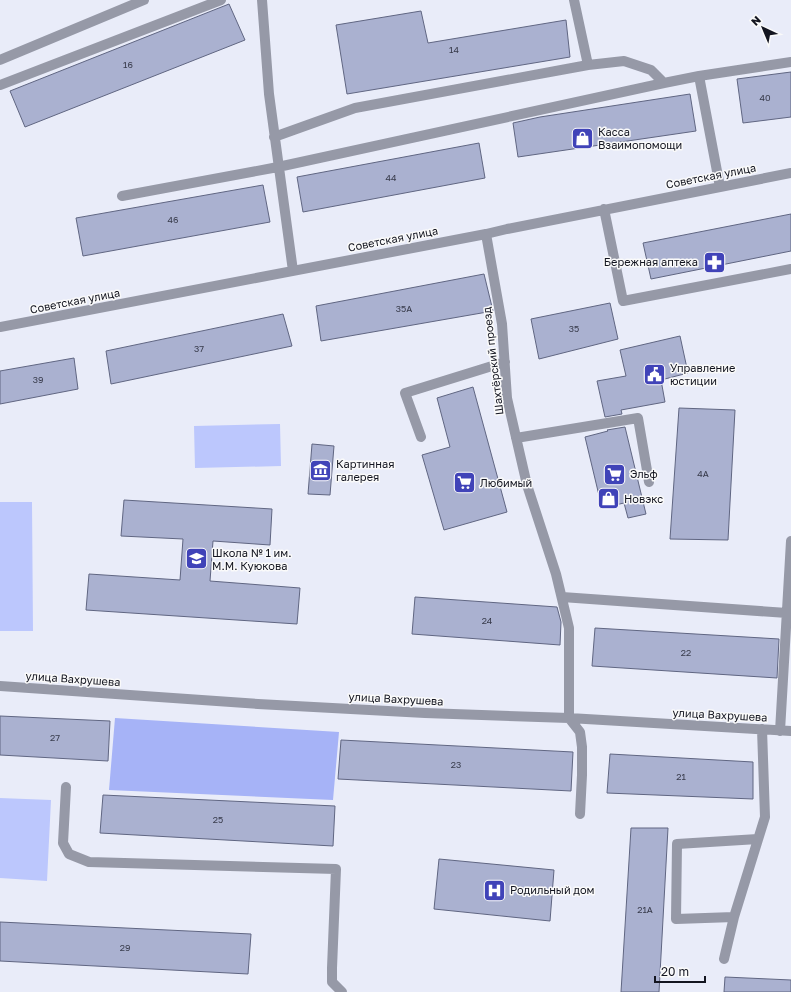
<svg xmlns="http://www.w3.org/2000/svg" width="791" height="992" viewBox="0 0 791 992" font-family="'Golos Text',sans-serif">
  <rect width="100%" height="100%" fill="#e9ecf9"/>
  <!-- green -->
  <path fill="#bcc7fd" d="M 280,424 L 281,466 L 195,468 L 194,426 Z
    M 0,502 L 32,502 L 33,631 L 0,631 Z
    M 0,798 L 51,800 L 47,881 L 0,878 Z"/>
  <!-- forest -->
  <path fill="#a6b3f7" d="M 115,718 L 339,732 L 333,800 L 109,790 Z"/>
  <!-- building -->
  <path fill="#aab1d0" stroke="#606682" d="M 229,4 L 245,40 L 25,127 L 10,91 Z
    M 421,11 L 428,43 L 566,20 L 570,57 L 347,94 L 336,25 Z
    M 791,72 L 791,117 L 743,123 L 737,79 Z
    M 690,94 L 696,131 L 518,157 L 513,123 L 540,117 Z
    M 479,143 L 485,178 L 303,212 L 297,177 Z
    M 263,185 L 270,222 L 83,256 L 76,218 Z
    M 791,214 L 791,251 L 651,279 L 643,243 Z
    M 484,274 L 493,311 L 321,341 L 316,306 Z
    M 610,303 L 618,339 L 539,359 L 531,319 Z
    M 283,314 L 292,346 L 111,384 L 106,351 Z
    M 680,336 L 688,373 L 661,380 L 665,402 L 621,410 L 622,414 L 605,417 L 597,381 L 626,376 L 620,350 Z
    M 74,358 L 78,389 L 0,404 L 0,371 Z
    M 473,387 L 507,512 L 444,530 L 422,455 L 450,447 L 437,398 Z
    M 679,408 L 735,410 L 728,540 L 670,539 Z
    M 625,427 L 646,514 L 628,518 L 624,503 L 602,508 L 585,437 L 608,431 L 607,430 Z
    M 312,444 L 334,446 L 330,495 L 308,494 Z
    M 124,500 L 272,509 L 270,545 L 213,541 L 210,581 L 300,588 L 297,624 L 86,610 L 89,574 L 180,580 L 183,539 L 121,536 Z
    M 415,597 L 557,607 L 561,622 L 560,645 L 412,634 Z
    M 595,628 L 779,639 L 777,678 L 592,666 Z
    M 0,716 L 110,721 L 108,761 L 0,755 Z
    M 341,740 L 573,752 L 571,791 L 338,779 Z
    M 610,754 L 753,762 L 753,799 L 607,793 Z
    M 103,795 L 335,806 L 333,846 L 100,833 Z
    M 631,828 L 668,828 L 659,992 L 621,992 Z
    M 439,859 L 554,870 L 550,921 L 434,909 Z
    M 0,922 L 251,934 L 248,974 L 0,961 Z
    M 725,977 L 791,980 L 791,992 L 724,992 Z"/>
  <g fill="none" stroke-linecap="round" stroke-linejoin="round">
    <!-- minor -->
    <path stroke="#9699a7" stroke-width="10" d="M 262,0 L 269,94 L 293,271
      M 574,0 L 588,65 L 624,61 L 651,70 L 664,83 L 699,76
      M 0,60 L 144,0
      M 0,85 L 221,0
      M 274,137 L 355,108 L 588,65
      M 720,187 L 699,76 L 791,62
      M 122,196 L 278,167 L 664,83
      M 604,209 L 623,301 L 791,269
      M 486,234 L 502,324 L 507,398 L 527,485 L 556,574 L 569,628 L 569,718 L 580,732 L 582,747 L 582,775 L 580,814
      M 0,327 L 486,234 L 507,229 L 791,173
      M 421,437 L 405,393 L 505,362
      M 516,438 L 638,418 L 649,482
      M 562,597 L 787,613
      M 0,686 L 258,704 L 425,713 L 569,718 L 791,731
      M 780,731 L 791,541
      M 66,787 L 63,843 L 69,854 L 89,862 L 336,869 L 332,968 L 332,982 L 342,992
      M 734,917 L 676,919 L 677,844 L 758,839
      M 724,959 L 734,917 L 765,817 L 762,729"/>
  </g>
  <!-- icons -->
  <defs>
    <symbol id="shop-square" viewBox="-11 -11 22 22"><rect x="-9" y="-9" width="18" height="18" rx="4" fill="#4043b8" stroke="#fafafa"/><path d="M-5-2.5h2.3a2.7 3.5 0 0 1 5.4 0H5L5.5 6h-11ZM-1.5-2.5h3a1.5 2.3 0 0 0-3 0Z" fill="#fff"/></symbol>
    <symbol id="pharmacy-square" viewBox="-11 -11 22 22"><rect x="-9" y="-9" width="18" height="18" rx="4" fill="#4043b8" stroke="#fafafa"/><path d="M-2-6h4v4h4v4h-4v4h-4v-4h-4v-4h4Z" fill="#fff"/></symbol>
    <symbol id="civic-square" viewBox="-11 -11 22 22"><rect x="-9" y="-9" width="18" height="18" rx="4" fill="#4043b8" stroke="#fafafa"/><path d="M-.6-6.5H3V-4.5H.6V-3L4-1V1h2V6H-6V1h2V-1L-.6-3ZM-1.2 2.5V6h2.4V2.5Z" fill="#fff"/></symbol>
    <symbol id="museum-square" viewBox="-11 -11 22 22"><rect x="-9" y="-9" width="18" height="18" rx="4" fill="#4043b8" stroke="#fafafa"/><path d="M0-6L6-3V-2H-6V-3ZM-5-1h2V3h-2ZM-1-1h2V3h-2ZM3-1h2V3H3ZM-6 4H6V6H-6Z" fill="#fff"/></symbol>
    <symbol id="supermarket-square" viewBox="-11 -11 22 22"><rect x="-9" y="-9" width="18" height="18" rx="4" fill="#4043b8" stroke="#fafafa"/><path d="M-6-5.5h2.5l.6 2H6L4.5 2H-2.5L-4.4-4H-6ZM-1.5 3.2a1.3 1.3 0 1 0 .1 0ZM3 3.2a1.3 1.3 0 1 0 .1 0Z" fill="#fff"/></symbol>
    <symbol id="school-square" viewBox="-11 -11 22 22"><rect x="-9" y="-9" width="18" height="18" rx="4" fill="#4043b8" stroke="#fafafa"/><path d="M0-5L7-2L0 1L-7-2ZM-4 1L0 2.5L4 1V4Q0 6-4 4Z" fill="#fff"/></symbol>
    <symbol id="hospital-square" viewBox="-11 -11 22 22"><rect x="-9" y="-9" width="18" height="18" rx="4" fill="#4043b8" stroke="#fafafa"/><path d="M-5-5h3v3.5h4V-5h3V5h-3V1.5h-4V5h-3Z" fill="#fff"/></symbol>
  </defs>
  <g fill-rule="evenodd">
    <use href="#shop-square" x="570" y="126" width="25" height="25"/>
    <use href="#pharmacy-square" x="702" y="250" width="25" height="25"/>
    <use href="#civic-square" x="642" y="362" width="25" height="25"/>
    <use href="#museum-square" x="308" y="458" width="25" height="25"/>
    <use href="#supermarket-square" x="602" y="462" width="25" height="25"/>
    <use href="#supermarket-square" x="452" y="470" width="25" height="25"/>
    <use href="#shop-square" x="596" y="486" width="25" height="25"/>
    <use href="#school-square" x="184" y="546" width="25" height="25"/>
    <use href="#hospital-square" x="482" y="878" width="25" height="25"/>
  </g>
  <g text-anchor="middle" stroke-width="3" stroke-linejoin="round" paint-order="stroke">
    <!-- number labels -->
    <g font-size="9" fill="#393c4c">
      <text x="454" y="53">14</text>
      <text x="128" y="68">16</text>
      <text x="765" y="101">40</text>
      <text x="391" y="181">44</text>
      <text x="173" y="223">46</text>
      <text x="404" y="312">35А</text>
      <text x="574" y="332">35</text>
      <text x="199" y="352">37</text>
      <text x="38" y="383">39</text>
      <text x="703" y="477">4А</text>
      <text x="487" y="624">24</text>
      <text x="686" y="656">22</text>
      <text x="55" y="741">27</text>
      <text x="456" y="768">23</text>
      <text x="681" y="780">21</text>
      <text x="218" y="823">25</text>
      <text x="645" y="913">21А</text>
      <text x="125" y="951">29</text>
    </g>
    <!-- poi labels -->
    <g font-size="11" fill="#131520" stroke="#fafafa" text-anchor="start">
      <text x="598" y="136">Касса<tspan x="598" dy="13">Взаимопомощи</tspan></text>
      <text x="698" y="266" text-anchor="end">Бережная аптека</text>
      <text x="670" y="372">Управление<tspan x="670" dy="13">юстиции</tspan></text>
      <text x="336" y="468">Картинная<tspan x="336" dy="13">галерея</tspan></text>
      <text x="630" y="478">Эльф</text>
      <text x="480" y="487">Любимый</text>
      <text x="624" y="503">Новэкс</text>
      <text x="212" y="557">Школа № 1 им.<tspan x="212" dy="13">М.М. Куюкова</tspan></text>
      <text x="510" y="894">Родильный дом</text>
    </g>
    <!-- street labels -->
    <g font-size="11" fill="#131520" stroke="#fafafa">
      <text transform="translate(711 176) rotate(-11)" y="4">Советская улица</text>
      <text transform="translate(393 239) rotate(-11)" y="4">Советская улица</text>
      <text transform="translate(75 301) rotate(-11)" y="4">Советская улица</text>
      <text transform="translate(493 361) rotate(-97)" y="4">Шахтёрский проезд</text>
      <text transform="translate(73 679) rotate(4)" y="4">улица Вахрушева</text>
      <text transform="translate(396 699) rotate(3)" y="4">улица Вахрушева</text>
      <text transform="translate(720 715) rotate(3)" y="4">улица Вахрушева</text>
    </g>
  </g>
  <!-- north arrow -->
  <g transform="translate(763 28) rotate(316)" stroke="#fafafa" stroke-width="3" paint-order="stroke">
  <path d="M0-3L7 15L0 10L-7 15Z" fill="#131520"/>
  <text y="-6" font-size="11" font-weight="bold" text-anchor="middle" fill="#131520">N</text>
  </g>
  <!-- scale -->
  <path d="M655 976v6h50v-6" fill="none" stroke="#131520" stroke-width="2"/>
  <text x="661" y="976" font-size="12" fill="#131520" stroke="#fafafa" stroke-width="3" paint-order="stroke">20 m</text>
</svg>
